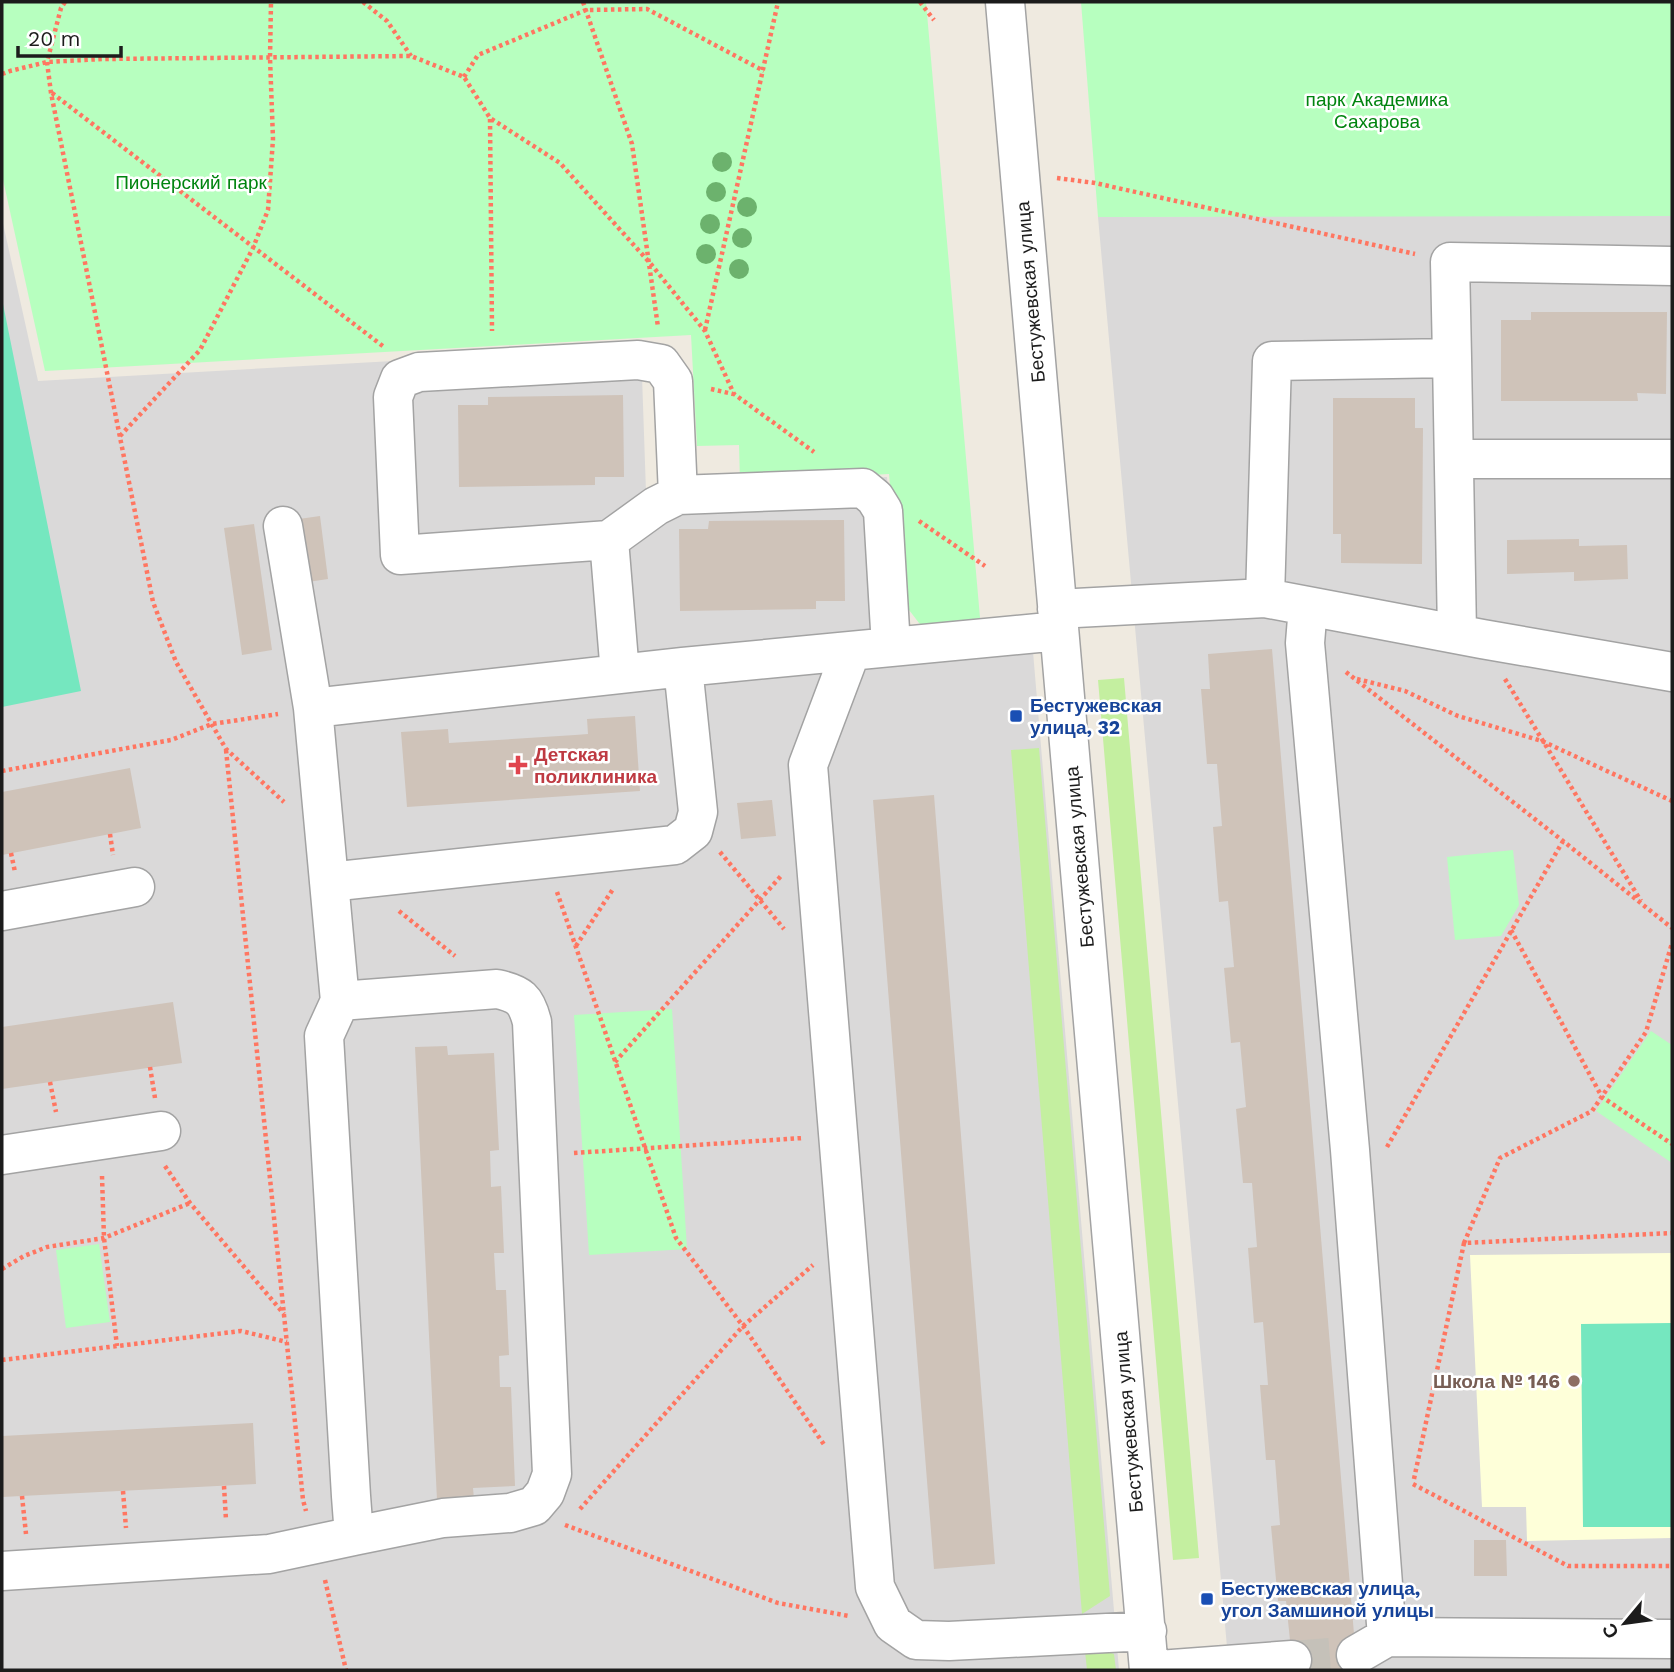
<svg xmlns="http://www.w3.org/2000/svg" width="1674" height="1672" viewBox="0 0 1674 1672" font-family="'Work Sans',sans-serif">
  <rect width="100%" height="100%" fill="#efeae0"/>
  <!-- residential -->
  <path fill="#dad9d9" d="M 1672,213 L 1672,1670 L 1228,1670 L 1229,1669 L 1098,217 Z
    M 2,219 L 38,381 L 641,347 L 646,492 L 887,477 L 900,641 L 1031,628 L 1119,1670 L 2,1670 Z"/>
  <!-- education -->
  <path fill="#feffd9" d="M 1672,1253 L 1672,1538 L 1527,1541 L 1526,1507 L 1482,1507 L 1470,1255 Z"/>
  <!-- grass -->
  <path fill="#c4efa0" d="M 1124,678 L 1199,1558 L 1173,1560 L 1098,680 Z
    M 1039,748 L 1110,1596 L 1082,1614 L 1011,750 Z
    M 1084,1642 L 1114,1654 L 1116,1670 L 1087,1670 Z"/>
  <!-- park -->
  <path fill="#b7ffbf" d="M 2,2 L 926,2 L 981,629 L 935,635 L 919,623 L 906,606 L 899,584 L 889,474 L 740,482 L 739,445 L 697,446 L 691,335 L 45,371 L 2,175 Z
    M 1081,2 L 1672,2 L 1672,216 L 1098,217 Z
    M 1513,850 L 1519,905 L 1501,936 L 1455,940 L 1447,857 Z
    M 672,1009 L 687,1249 L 589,1255 L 574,1015 Z
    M 1651,1031 L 1672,1045 L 1672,1163 L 1596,1111 Z
    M 99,1244 L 110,1322 L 66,1328 L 56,1250 Z"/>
  <!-- pitch -->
  <path fill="#75e7bf" d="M 2,299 L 81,691 L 2,707 Z
    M 1672,1323 L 1672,1527 L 1583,1527 L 1581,1324 Z"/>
  <!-- building -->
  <path fill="#cfc3b9" d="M 1531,312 L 1667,312 L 1666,394 L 1637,393 L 1638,401 L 1501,401 L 1501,320 L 1531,320 Z
    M 623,395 L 624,477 L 595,477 L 595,485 L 459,487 L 458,405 L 488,405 L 488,397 Z
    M 1333,398 L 1415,398 L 1415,428 L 1423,428 L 1422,564 L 1341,563 L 1341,534 L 1333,534 Z
    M 320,516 L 328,579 L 301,583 L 292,520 Z
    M 844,520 L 845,601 L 816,601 L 816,609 L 680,611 L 679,529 L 708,529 L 709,521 Z
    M 254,524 L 272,650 L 242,655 L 224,528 Z
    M 1579,539 L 1579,546 L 1627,545 L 1628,579 L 1574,581 L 1574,572 L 1507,574 L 1507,540 Z
    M 1272,649 L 1357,1670 L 1293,1670 L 1286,1601 L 1278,1601 L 1271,1526 L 1280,1525 L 1275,1460 L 1266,1460 L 1260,1385 L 1268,1385 L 1263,1322 L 1254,1323 L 1248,1248 L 1257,1247 L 1252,1183 L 1243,1183 L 1236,1109 L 1246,1107 L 1240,1042 L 1231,1043 L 1224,968 L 1234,967 L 1228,901 L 1219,902 L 1213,827 L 1222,826 L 1217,764 L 1207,764 L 1201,689 L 1210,689 L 1208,654 Z
    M 635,716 L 640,791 L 407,807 L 401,732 L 448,729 L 449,743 L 575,735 L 588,734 L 587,719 Z
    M 130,768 L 141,828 L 2,855 L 2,792 Z
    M 934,795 L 995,1564 L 934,1569 L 873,800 Z
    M 772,800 L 776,836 L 741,839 L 737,803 Z
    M 173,1002 L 182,1063 L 2,1089 L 2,1027 Z
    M 447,1046 L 448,1055 L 494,1053 L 499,1150 L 490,1151 L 491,1187 L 501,1186 L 504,1253 L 494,1253 L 496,1290 L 506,1290 L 509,1355 L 499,1356 L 500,1387 L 511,1387 L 515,1486 L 473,1488 L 474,1499 L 437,1500 L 415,1047 Z
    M 253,1423 L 256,1484 L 2,1497 L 2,1436 Z
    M 1474,1540 L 1506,1540 L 1507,1576 L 1474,1576 Z"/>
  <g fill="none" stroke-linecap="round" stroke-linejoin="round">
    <!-- minor-tunnel -->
    <path stroke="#c5c1b9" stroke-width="38" stroke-dasharray="38 19" stroke-linecap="butt" d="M 1292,1660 L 1356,1655"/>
    <defs>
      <path id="minor" d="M 1005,2 L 1149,1670
        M 1672,266 L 1450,262 L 1452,358 L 1272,361 L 1265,598 L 1482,639 L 1672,672
        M 1452,358 L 1457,633
        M 1454,459 L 1672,459
        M 283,526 L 313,708
        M 609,540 L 400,555 L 393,397 L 400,379 L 419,372 L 638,360 L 661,364 L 673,381 L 678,495 L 863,488 L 875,498 L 883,511 L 891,647
        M 1308,606 L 1305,643 L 1350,1150 L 1387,1637
        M 1057,609 L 1265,598
        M 851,651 L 808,765 L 875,1587 L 893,1624 L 916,1640 L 949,1641 L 1147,1631
        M 620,674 L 609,540 L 656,506 L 678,495
        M 329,882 L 675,845 L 693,831 L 698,812 L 683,667
        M 2,911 L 135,887
        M 340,1001 L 497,989 C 520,994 526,999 532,1022 L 552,1474 L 545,1493 L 534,1506 L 510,1513 L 443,1518 L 354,1536 L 351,1496 L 324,1036 L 340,1001 L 313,708 L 683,667 L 1059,631
        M 2,1155 L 161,1131
        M 2,1571 L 269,1554 L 354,1536
        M 1356,1655 L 1387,1637 L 1672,1639
        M 1159,1670 L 1292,1660"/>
    </defs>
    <!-- minor casing -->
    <use href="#minor" stroke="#a3a3a3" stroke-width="41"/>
    <!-- path -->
    <path stroke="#ff7661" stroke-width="4.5" stroke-dasharray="3.5 3.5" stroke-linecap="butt" d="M 65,2 L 61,8 L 47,62 L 51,93 L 153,602 L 176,662 L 226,749 L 284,802
      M 363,2 L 387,21 L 411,56
      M 583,2 L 632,144 L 658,327
      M 920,2 L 934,20
      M 2,74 L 10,71 L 47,62 L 103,59 L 411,56 L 464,77 L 490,118 L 560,163 L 650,263 L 705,331 L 734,394 L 814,452
      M 464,77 L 478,55 L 586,10 L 647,9 L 764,71
      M 52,93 L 384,347
      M 490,119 L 492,331
      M 1057,178 L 1095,183 L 1415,254
      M 705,330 L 778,2
      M 711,389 L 733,394
      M 120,436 L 200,350 L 253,248 L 268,210 L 273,139 L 270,58 L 271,2
      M 919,521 L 985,566
      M 1346,672 L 1563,841 L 1672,928
      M 1357,679 L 1405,691 L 1458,716 L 1542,741 L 1672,801
      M 1505,679 L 1641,901
      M 226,750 L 303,1500 L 306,1511
      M 2,771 L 171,740 L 212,724 L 278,714
      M 110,834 L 113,855
      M 720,852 L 784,929
      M 11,853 L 15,872
      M 557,892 L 676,1238 L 743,1326 L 825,1446
      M 399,911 L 455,956
      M 1511,930 L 1602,1097 L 1672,1144
      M 576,946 L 613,889
      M 615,1062 L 781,876
      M 150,1067 L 155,1098
      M 50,1082 L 56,1112
      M 1387,1147 L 1563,841
      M 574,1153 L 803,1138
      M 165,1166 L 190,1203 L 284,1314
      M 102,1176 L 104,1238 L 117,1346
      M 1464,1243 L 1500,1158 L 1592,1111 L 1646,1032 L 1672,943
      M 2,1269 L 24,1256 L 47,1247 L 104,1238 L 190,1203
      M 2,1360 L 241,1331 L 287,1342
      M 1414,1479 L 1464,1243 L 1672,1233
      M 1413,1484 L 1568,1566 L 1672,1566
      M 224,1486 L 226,1520
      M 123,1491 L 126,1528
      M 22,1496 L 26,1534
      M 580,1509 L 743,1326 L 813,1265
      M 565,1525 L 778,1603 L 849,1616
      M 325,1580 L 346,1670"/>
    <!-- minor -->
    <use href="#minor" stroke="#fff" stroke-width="38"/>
  </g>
  <!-- trees -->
  <g fill="#6cb26d">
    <circle cx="722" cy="162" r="10"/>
    <circle cx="716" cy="192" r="10"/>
    <circle cx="747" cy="207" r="10"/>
    <circle cx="710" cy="224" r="10"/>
    <circle cx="742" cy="238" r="10"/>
    <circle cx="706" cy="254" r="10"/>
    <circle cx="739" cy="269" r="10"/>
  </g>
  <!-- markers -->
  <g fill="#1a4fb4" stroke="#fff" stroke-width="2.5">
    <rect x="1009" y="709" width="14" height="14" rx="3.5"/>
    <rect x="1200" y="1592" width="14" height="14" rx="3.5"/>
  </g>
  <path fill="#e0444e" stroke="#fff" stroke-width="2.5" d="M514.5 754.5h7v7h7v7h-7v7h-7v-7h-7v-7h7z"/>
  <circle fill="#8d6e63" stroke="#fff" stroke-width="2.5" cx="1574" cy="1381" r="7"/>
  <g text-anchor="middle" stroke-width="5" stroke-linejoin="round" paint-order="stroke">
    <!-- park labels -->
    <g font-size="19" fill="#00840f" stroke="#fff">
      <text x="1377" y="106">парк Академика<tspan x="1377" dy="22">Сахарова</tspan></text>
      <text x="191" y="189">Пионерский парк</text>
    </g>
    <!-- street labels -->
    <g font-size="19" fill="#1c1c1c" stroke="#fff">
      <text transform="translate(1030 292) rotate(-95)" y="7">Бестужевская улица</text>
      <text transform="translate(1079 857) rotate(-95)" y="7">Бестужевская улица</text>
      <text transform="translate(1128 1422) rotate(-95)" y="7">Бестужевская улица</text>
    </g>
    <!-- transit labels -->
    <g font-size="19" font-weight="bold" fill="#164399" stroke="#fff" text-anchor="start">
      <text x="1030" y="712">Бестужевская<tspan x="1030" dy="22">улица, 32</tspan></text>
      <text x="1221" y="1595">Бестужевская улица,<tspan x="1221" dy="22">угол Замшиной улицы</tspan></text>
    </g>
    <!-- health labels -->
    <g font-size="19" font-weight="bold" fill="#be3a42" stroke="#fff" text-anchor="start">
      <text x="534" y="761">Детская<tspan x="534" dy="22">поликлиника</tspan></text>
    </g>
    <!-- education labels -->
    <g font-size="19" font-weight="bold" fill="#785e54" stroke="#fff" text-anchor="end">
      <text x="1560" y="1388">Школа № 146</text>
    </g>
  </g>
  <!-- border -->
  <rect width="1674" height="1672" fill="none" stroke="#1c1c1c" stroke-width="7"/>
  <!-- north arrow -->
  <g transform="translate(1625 1623) rotate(241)" stroke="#ffffff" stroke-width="5" paint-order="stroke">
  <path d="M0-5L12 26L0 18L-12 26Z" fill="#1c1c1c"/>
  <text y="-10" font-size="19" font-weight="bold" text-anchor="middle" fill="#1c1c1c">С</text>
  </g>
  <!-- scale -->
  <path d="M18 46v10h103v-10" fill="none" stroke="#1c1c1c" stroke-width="3.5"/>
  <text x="28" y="46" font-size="21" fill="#1c1c1c" stroke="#ffffff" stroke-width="5" paint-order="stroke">20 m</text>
</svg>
